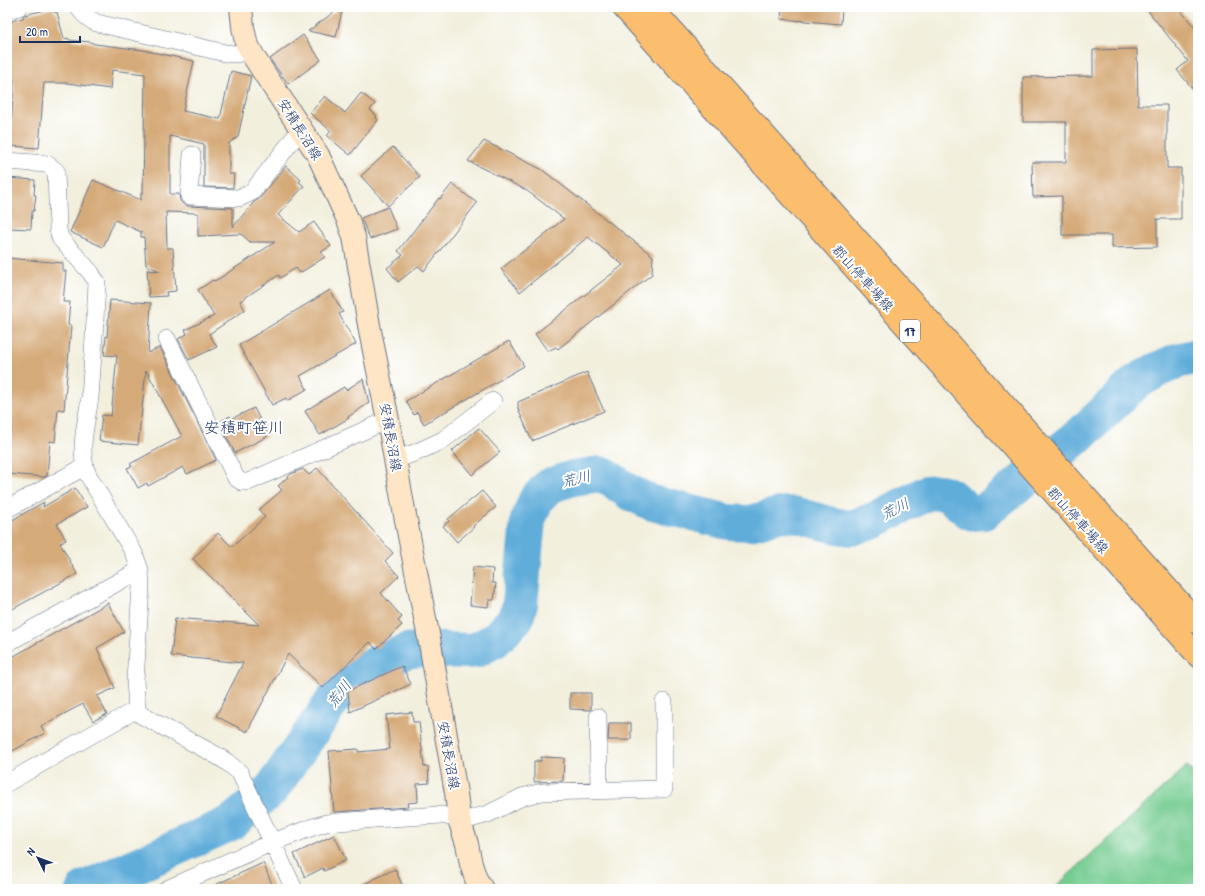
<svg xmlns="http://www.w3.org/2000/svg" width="1205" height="896" viewBox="0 0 1205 896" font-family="'Patrick Hand','Klee One',sans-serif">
  <rect width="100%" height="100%" fill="#fff"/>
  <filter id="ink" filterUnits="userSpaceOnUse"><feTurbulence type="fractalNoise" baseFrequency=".025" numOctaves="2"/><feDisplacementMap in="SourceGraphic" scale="8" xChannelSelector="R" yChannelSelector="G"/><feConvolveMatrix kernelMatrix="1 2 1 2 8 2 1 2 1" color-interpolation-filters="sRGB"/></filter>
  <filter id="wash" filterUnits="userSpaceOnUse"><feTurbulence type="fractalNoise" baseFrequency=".012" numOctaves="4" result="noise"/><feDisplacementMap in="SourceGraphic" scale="16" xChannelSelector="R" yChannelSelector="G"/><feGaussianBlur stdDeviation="0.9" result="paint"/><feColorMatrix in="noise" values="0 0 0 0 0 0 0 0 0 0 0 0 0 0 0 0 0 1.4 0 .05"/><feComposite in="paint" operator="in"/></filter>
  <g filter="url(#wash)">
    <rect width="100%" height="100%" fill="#f2efdd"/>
    <!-- green -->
    <path fill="#75cc91" stroke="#487e78" d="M 1187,766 L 1198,778 L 1198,889 L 1053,889 Z"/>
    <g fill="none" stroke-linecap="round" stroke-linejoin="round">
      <!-- river -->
      <path stroke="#61adda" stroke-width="36" d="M 84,889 L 231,823 L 271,790 L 337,695 L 354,675 L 364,669 L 407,651 L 420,649 L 468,651 L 476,650 L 495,640 L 516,618 L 520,604 L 528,520 L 536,500 L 549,486 L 573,478 L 600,474 L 606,476 L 629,492 L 652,503 L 728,522 L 750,523 L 779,515 L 786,514 L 797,515 L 832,525 L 851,528 L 874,520 L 927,493 L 940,492 L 949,495 L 970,512 L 974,513 L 984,512 L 1081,434 L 1136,382 L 1157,370 L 1177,361 L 1198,356"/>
    </g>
    <g id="blocks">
      <!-- building -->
      <path fill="#d5aa79" d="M 341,7 L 343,7 L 336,37 L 308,31 Z
        M 782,7 L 842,7 L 841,24 L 781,19 Z
        M 1145,7 L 1178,7 L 1198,32 L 1198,95 L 1177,70 L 1188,61 Z
        M 54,8 L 55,13 L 57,12 L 64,39 L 68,38 L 69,40 L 90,42 L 95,44 L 143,50 L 194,61 L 183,111 L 220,119 L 231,71 L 251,76 L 238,137 L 229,143 L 229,174 L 234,174 L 233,188 L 204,187 L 204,144 L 170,136 L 170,194 L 179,194 L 180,201 L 183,204 L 188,206 L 233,208 L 233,227 L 254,202 L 260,198 L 286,166 L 301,180 L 299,182 L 304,186 L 278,215 L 299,232 L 314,222 L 331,246 L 321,252 L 325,257 L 300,273 L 296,268 L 280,278 L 279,275 L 240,301 L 245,310 L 209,334 L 217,347 L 189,360 L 178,339 L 187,334 L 185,330 L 214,316 L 198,290 L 213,280 L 214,281 L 220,278 L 275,242 L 250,242 L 241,234 L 198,236 L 198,213 L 166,212 L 167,248 L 173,248 L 176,291 L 166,292 L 167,296 L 149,297 L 147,270 L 160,271 L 146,265 L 144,237 L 141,237 L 141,232 L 115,220 L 103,247 L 70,232 L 93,180 L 141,200 L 141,193 L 143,193 L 145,74 L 112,70 L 110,89 L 67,83 L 44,83 L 39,148 L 10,146 L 14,79 L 7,81 L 7,22 L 23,18 L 23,16 L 24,15 Z
        M 303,35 L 321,60 L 288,84 L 270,59 Z
        M 1137,49 L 1138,105 L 1167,105 L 1167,168 L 1181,168 L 1181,219 L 1157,219 L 1157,247 L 1112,248 L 1112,235 L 1062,235 L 1062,196 L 1033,197 L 1032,162 L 1066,162 L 1066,122 L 1023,122 L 1023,77 L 1093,76 L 1093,50 Z
        M 361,93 L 375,104 L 370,110 L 377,116 L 376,118 L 378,120 L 350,155 L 327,136 L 331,131 L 310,113 L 325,96 L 345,113 Z
        M 484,141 L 541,169 L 653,256 L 652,274 L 558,349 L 556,347 L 548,351 L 535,334 L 623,265 L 588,237 L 520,292 L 501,269 L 564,219 L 526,190 L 468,161 Z
        M 393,147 L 420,177 L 388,206 L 361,176 Z
        M 7,178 L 35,180 L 34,195 L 36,195 L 34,211 L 32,211 L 31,229 L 7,228 Z
        M 452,184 L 477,203 L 424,271 L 418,266 L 398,282 L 387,268 L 403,255 L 398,251 L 439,198 L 440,199 Z
        M 388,207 L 397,229 L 370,239 L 361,218 Z
        M 7,258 L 63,263 L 63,271 L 66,271 L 63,302 L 70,302 L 68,325 L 71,326 L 64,410 L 58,409 L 55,442 L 50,441 L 47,476 L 45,477 L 7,474 Z
        M 330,290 L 343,312 L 339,314 L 356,344 L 300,376 L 307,389 L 287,401 L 286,398 L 272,405 L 239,345 Z
        M 110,300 L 151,303 L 148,353 L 160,347 L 216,460 L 187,474 L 183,467 L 148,486 L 147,483 L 138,488 L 127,468 L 132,466 L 130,464 L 182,436 L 146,370 L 138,445 L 99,441 L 102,415 L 111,416 L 117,356 L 104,355 L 106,336 L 107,337 Z
        M 509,341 L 524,366 L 424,424 L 417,412 L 414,415 L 406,401 Z
        M 587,372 L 604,411 L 532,441 L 518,409 L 518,402 Z
        M 363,379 L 369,403 L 348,417 L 349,418 L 320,435 L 305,411 L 344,387 L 346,390 Z
        M 254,408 L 268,436 L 235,453 L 219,422 L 230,416 L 231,419 Z
        M 479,428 L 500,452 L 472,475 L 452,451 Z
        M 317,468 L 393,553 L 385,561 L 399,576 L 381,593 L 402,617 L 398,621 L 402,625 L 376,649 L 370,642 L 323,688 L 288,654 L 247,732 L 216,716 L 243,663 L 171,656 L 175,618 L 259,625 L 193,559 L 218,533 L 232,547 L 265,517 L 259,510 L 282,490 L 278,486 L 291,474 L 303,469 L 309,475 Z
        M 75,488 L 87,507 L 57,524 L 66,540 L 60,543 L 77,574 L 7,612 L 7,523 L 44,502 L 43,507 Z
        M 482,491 L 496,507 L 473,526 L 474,527 L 457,542 L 443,526 L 449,521 L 448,519 Z
        M 473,567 L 493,569 L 492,583 L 496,583 L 494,600 L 489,600 L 488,607 L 470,605 Z
        M 108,603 L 124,632 L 97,648 L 115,688 L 97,696 L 107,714 L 93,721 L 83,704 L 41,726 L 45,733 L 7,754 L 7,660 Z
        M 402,666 L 411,684 L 350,712 L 348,691 Z
        M 570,693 L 591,693 L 591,710 L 570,709 Z
        M 412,712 L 413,722 L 419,722 L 424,767 L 428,766 L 429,783 L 417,784 L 418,802 L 407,803 L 408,807 L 334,812 L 329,751 L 358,749 L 358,752 L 390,749 L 386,715 Z
        M 609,723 L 631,723 L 631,740 L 608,740 Z
        M 541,757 L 564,758 L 563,781 L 534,782 L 534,761 L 541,761 Z
        M 334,835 L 346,860 L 324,871 L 323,868 L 305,877 L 294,854 Z
        M 263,863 L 274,889 L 206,889 Z
        M 395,869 L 404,889 L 354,889 Z"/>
    </g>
  </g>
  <g filter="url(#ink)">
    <use href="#blocks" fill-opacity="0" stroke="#66728a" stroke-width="1"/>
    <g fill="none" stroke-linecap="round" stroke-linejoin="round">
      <defs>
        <path id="minor" d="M 78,7 C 83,14 89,20 97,23 L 225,53 L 236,54 L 250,50
          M 7,10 L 19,7
          M 192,155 L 189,196 L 239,198 L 252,192 L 301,129
          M 7,161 L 47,164 L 56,171 L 58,229 L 60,238 L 91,273 L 97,283 C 95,321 93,359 90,397 C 87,422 77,450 88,475 L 134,553 L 140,570 L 141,587 L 135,680 L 137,709 L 141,715 L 214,754 L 227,762 L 240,773 L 294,889
          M 167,339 L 236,478 L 242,482 L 248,482 L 388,420
          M 395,460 L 417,452 L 443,440 L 493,401
          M 7,509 L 84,467
          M 7,643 L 140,570
          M 598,717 L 599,790
          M 7,783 L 137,709
          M 167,889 L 273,842 L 313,827 L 326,823 L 375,819 L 441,815 L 459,819 L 470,819 L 488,814 L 522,797 L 542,792 L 664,789 L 664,702"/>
        <path id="secondary" d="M 241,7 L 243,27 L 246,42 L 255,59 L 318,155 L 348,220 L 354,237 L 370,331 L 388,420 L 404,510 L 431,649 L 456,793 L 459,819 L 467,844 L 471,864 L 476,879 L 482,889"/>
        <path id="primary" d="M 623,7 L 1198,656
          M 651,7 L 1198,623"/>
      </defs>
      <!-- minor casing -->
      <use href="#minor" stroke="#66728a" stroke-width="18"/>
      <!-- secondary casing -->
      <use href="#secondary" stroke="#66728a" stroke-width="24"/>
      <!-- primary casing -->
      <use href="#primary" stroke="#66728a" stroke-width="24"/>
      <!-- minor -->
      <use href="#minor" stroke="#fff" stroke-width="17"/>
      <!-- secondary -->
      <use href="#secondary" stroke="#fde5c5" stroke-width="22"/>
      <!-- primary -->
      <use href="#primary" stroke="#fbbe6e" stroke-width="22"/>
    </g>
  </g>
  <g text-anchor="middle" stroke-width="4" stroke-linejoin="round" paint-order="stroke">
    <!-- shield labels -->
    <rect fill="#fff" stroke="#5f6d8e" stroke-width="1" x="900" y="320" width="20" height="22" rx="3"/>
    <g font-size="13" font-weight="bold" fill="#1b2f5e">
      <text x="910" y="336">17</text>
    </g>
    <!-- street labels -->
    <g font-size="14" fill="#1b2f5e" stroke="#fff">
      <text transform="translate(300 129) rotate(58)" y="5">安積長沼線</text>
      <text transform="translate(863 278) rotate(48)" y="5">郡山停車場線</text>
      <text transform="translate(391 437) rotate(80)" y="5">安積長沼線</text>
      <text transform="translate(1078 520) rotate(48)" y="5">郡山停車場線</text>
      <text transform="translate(449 755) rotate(80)" y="5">安積長沼線</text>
    </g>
    <!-- water labels -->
    <g font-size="15" font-style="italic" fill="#345b89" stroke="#fff">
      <text transform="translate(576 479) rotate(-13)" y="5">荒川</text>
      <text transform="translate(895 509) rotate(-27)" y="5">荒川</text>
      <text transform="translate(339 694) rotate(-52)" y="5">荒川</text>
    </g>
    <!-- quarter labels -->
    <g font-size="16" fill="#1b2f5e" stroke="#fff">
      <text x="244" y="433">安積町笹川</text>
    </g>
  </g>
  <!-- margin -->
  <rect width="1205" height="896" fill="none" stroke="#fff" stroke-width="24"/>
  <!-- north arrow -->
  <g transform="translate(38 858) rotate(312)" stroke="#ffffff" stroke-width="3" paint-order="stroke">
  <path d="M0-3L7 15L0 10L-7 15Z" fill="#1b2f5e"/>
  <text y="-6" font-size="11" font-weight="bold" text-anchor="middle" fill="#1b2f5e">N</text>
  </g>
  <!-- scale -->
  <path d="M20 36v6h60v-6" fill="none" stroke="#1b2f5e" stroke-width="2"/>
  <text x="26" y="36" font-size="12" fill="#1b2f5e" stroke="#ffffff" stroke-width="3" paint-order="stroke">20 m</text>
</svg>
